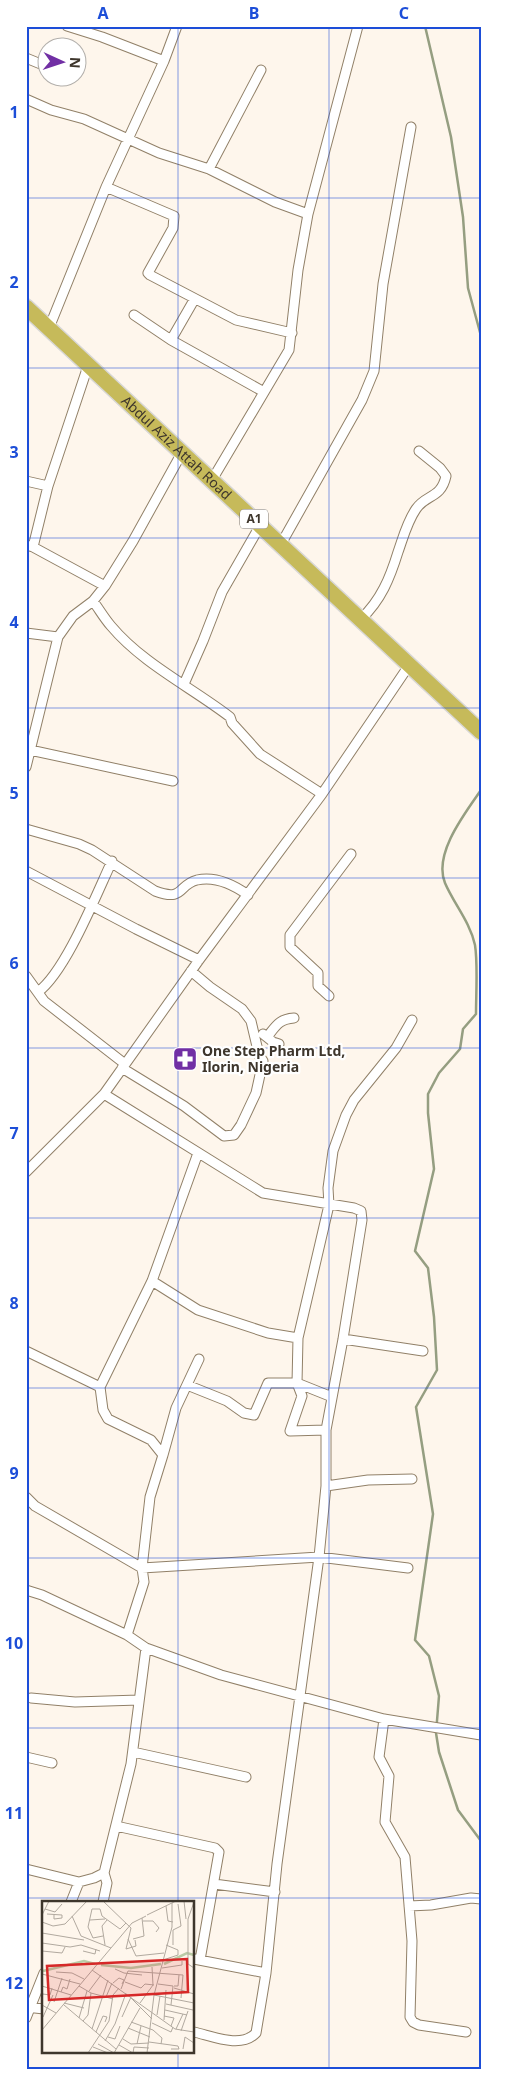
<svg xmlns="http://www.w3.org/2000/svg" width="507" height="2096" viewBox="0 0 507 2096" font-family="'Noto Sans',sans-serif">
  <rect width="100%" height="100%" fill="#fef6ec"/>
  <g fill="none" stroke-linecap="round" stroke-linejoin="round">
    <!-- stream -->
    <path stroke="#959e81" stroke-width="2.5" d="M 425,26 L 451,137 L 463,217 L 468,288 L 481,336
      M 481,790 C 465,813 433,854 445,883 C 454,904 470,922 475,945 C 478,964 476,994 476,1014 L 463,1029 L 460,1049 L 439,1073 L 428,1094 L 428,1113 L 434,1169 L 415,1251 L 428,1268 L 434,1317 L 437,1370 L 416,1407 L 433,1514 L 415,1640 L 429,1656 L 439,1696 L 436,1733 L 439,1752 L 458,1810 L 481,1841"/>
    <defs>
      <path id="minor" d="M 67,26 L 102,37 L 164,61
        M 26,58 L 48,67
        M 26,99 L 51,110 L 84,119 L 159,153 L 209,169 L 275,202 L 308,214
        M 209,169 L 261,70
        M 106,187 L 174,216 L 173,228 L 148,273 L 150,275 L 236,320 L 292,333
        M 134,315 L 171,340 L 264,392
        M 49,328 L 106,187 L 164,61 L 177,26
        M 171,340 L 194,300
        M 212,480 L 289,350 L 298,270 L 308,214 L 358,26
        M 26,481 L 48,486
        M 281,544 L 362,400 L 374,371 L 383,284 L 411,127
        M 26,545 L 33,547 L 105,586
        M 33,547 L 48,486 L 86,372 L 90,367
        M 93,601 C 99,609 104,618 111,626 C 143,664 191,687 230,717 L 232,723 L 260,754 L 322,794
        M 361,619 C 381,600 390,578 398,552 C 403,538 407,522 416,509 C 426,494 441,499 446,476 L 440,468 L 419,451
        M 26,633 L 58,637
        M 184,684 L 203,641 L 222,592 L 257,531
        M 30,750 L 173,781
        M 26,767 L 58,637 L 73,616 L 93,601 L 105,586 L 133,541 L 179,458
        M 26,829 L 79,844 L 92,850 L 155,891 C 185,902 177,885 197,880 C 215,876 234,885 248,895
        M 26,871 L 136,929 L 199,960
        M 26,976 L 44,1001 L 125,1064
        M 38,992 C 66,971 96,895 112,861
        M 329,996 L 318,986 L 318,973 L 290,947 L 290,935 L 351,854
        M 263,1034 L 273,1042 L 279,1044
        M 267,1037 C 276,1026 279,1019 294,1018
        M 122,1068 L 184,1106 L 224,1136 L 234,1135 L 241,1125 L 256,1093 L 263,1061 L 259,1055 L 251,1021 L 242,1009 L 210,987 L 191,971
        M 104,1094 L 263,1193 L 354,1208 L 361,1211 L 362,1220 L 343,1339 L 326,1430 L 326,1486 L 319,1557 L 277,1864 L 266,1973 L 256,2033 C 241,2049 212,2036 194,2032
        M 26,1172 L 104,1094 L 199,960 L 322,794 L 410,664
        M 152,1281 L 198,1310 L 268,1333 L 298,1338
        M 343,1339 L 423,1351
        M 26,1351 L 100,1387
        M 187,1385 L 227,1401 L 244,1413 L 254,1415 L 268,1383 L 297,1383 L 332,1397
        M 326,1430 L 290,1431 L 302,1396 L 297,1383 L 298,1338 L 329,1205 L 328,1188 L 333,1151 L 346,1115 L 354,1100 L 396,1048 L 412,1020
        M 163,1455 L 176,1408 L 199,1359
        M 326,1486 L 368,1480 L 412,1479
        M 26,1497 L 35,1506 L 142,1568 L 319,1557 L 408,1568
        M 26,1590 L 42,1595 L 127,1635 L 146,1648 L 221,1675 L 384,1719 L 481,1735
        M 127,1635 L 144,1582 L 142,1568 L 150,1497 L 163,1455 L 151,1440 L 108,1419 L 103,1410 L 100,1387 L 152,1281 L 198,1153
        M 31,1698 L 75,1702 L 139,1700
        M 384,1719 L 379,1757 L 389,1776 L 385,1822 L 405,1857 L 412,1941 L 410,2017 L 413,2022 L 419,2025 L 466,2032
        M 133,1752 L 246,1777
        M 26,1757 L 52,1763
        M 116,1826 L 215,1848 L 219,1852 L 200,1960
        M 26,1869 L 79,1882 L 94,1878 L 104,1873 L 131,1764 L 146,1648
        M 214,1884 L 275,1892
        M 71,1902 L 79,1882
        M 103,1902 L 107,1883 L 104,1873
        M 409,1906 L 431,1905 L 471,1898 L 481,1899
        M 194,1959 L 266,1973
        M 26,2007 L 44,2009
        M 26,2018 L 44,1973"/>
      <g id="trunk">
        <path id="s1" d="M 26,307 L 481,732"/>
      </g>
    </defs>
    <!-- minor casing -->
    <use href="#minor" stroke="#918068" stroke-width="11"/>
    <!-- trunk casing -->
    <use href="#trunk" stroke="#d8d7d5" stroke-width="18"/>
    <!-- minor -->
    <use href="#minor" stroke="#fff" stroke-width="9"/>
    <!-- trunk -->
    <use href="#trunk" stroke="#c6ba5a" stroke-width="15"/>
  </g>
  <!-- grid -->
  <path fill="none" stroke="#1d4ed8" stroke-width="1" stroke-opacity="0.55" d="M 178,26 L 178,1902M 329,26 L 329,2070M 26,198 L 481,198M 26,368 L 481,368M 26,538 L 481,538M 26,708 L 481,708M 26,878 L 481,878M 26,1048 L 481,1048M 26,1218 L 481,1218M 26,1388 L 481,1388M 26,1558 L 481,1558M 26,1728 L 481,1728M 26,1898 L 481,1898M 178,2052 L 178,2070"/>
  <!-- icons -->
  <defs>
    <symbol id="pharmacy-square" viewBox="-11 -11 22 22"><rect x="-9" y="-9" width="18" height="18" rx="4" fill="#712fa4" stroke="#fff"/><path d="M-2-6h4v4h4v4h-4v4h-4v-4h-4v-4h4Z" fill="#fff"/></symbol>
  </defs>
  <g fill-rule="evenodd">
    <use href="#pharmacy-square" x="171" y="1045" width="28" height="28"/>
  </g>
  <g text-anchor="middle" stroke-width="4.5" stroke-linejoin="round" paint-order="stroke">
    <!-- shield labels -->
    <rect fill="#fff" stroke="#78726b" stroke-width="1" x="240" y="509.5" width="28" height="19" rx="4"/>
    <g font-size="12" font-weight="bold" fill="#3e362c">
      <text x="254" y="523">A1</text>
    </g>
    <!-- street labels -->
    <g font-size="14" fill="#3e362c" stroke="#fff">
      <text dy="5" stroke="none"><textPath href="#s1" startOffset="206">Abdul Aziz Attah Road</textPath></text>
    </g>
    <!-- poi labels -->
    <g font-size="14" font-weight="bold" fill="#3e362c" stroke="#fff" text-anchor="start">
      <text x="202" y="1056">One Step Pharm Ltd,<tspan x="202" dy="16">Ilorin, Nigeria</tspan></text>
    </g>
  </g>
  <!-- overview -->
  <g transform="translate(42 1901)">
    <rect width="152" height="152" fill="#fef6ec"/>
    <path fill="none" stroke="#bacba6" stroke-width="2.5" d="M 122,63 L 145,52 L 152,54M 59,64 L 89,67 L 119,63M 1,70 L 42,60 L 53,63"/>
    <path fill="none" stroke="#b1a99f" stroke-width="1" d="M 61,0 L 89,27 L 84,48 L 94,45 L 93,39M 142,0 L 144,18M 152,1 L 146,18 L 146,63 L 152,67M 124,5 L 126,20 L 131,21M 3,8 L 13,11 L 20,3M 5,13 L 20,14 L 20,17 L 12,18 L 12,14M 0,14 L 7,0M 105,14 L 134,0M 30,15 L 39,35 L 69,47M 48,19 L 63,18M 101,20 L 111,20 L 117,27 L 114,31M 0,21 L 11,25 L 23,23 L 45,0M 131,29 L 139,25 L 136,3M 0,32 L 42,39M 61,35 L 51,37 L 46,26 L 50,8 L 58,8 L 60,15 L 78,28 L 84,22M 86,38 L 94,55 L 122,52M 91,38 L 102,35 L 100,17M 0,42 L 28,46 L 39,44 L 58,50M 63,44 L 60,25 L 65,19M 131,44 L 131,29M 0,50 L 20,52 L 23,46M 41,50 L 53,53 L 54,48M 121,59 L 136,54 L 136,49 L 124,44M 120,67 L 140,64 L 140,60M 73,68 L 82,72 L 100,74M 50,69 L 133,128 L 152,131M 14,71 L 30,72 L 42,78M 0,73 L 38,83M 83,81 L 99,87 L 103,83 L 112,84M 71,82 L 77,77 L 82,79 L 80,83M 116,83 L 131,85 L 129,104M 0,85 L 29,94M 37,85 L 49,92 L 71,98M 132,85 L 136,85 L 137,74M 132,87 L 152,93M 79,88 L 86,70 L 141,74 L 139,97M 47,90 L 59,74M 19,91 L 21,86 L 25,88 L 28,78M 112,94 L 152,102M 0,95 L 1,93 L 8,94 L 10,87M 64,96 L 70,82M 88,96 L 110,118M 12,101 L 20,77M 22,102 L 42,107M 98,102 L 111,84 L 110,66M 124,103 L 151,109M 0,104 L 14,112M 22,104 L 74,148M 123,109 L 145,114M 115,114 L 118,95M 122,115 L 132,117 L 129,125M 1,116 L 11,94M 80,116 L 89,96M 37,117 L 45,90M 122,119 L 124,89M 41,120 L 46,114 L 49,92M 89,121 L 111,129 L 120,137 L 119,143M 110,122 L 129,131 L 131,126M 86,127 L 108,136M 50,128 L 66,79M 134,128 L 141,113M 0,129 L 90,22 L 104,15M 139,130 L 146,110M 54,131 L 61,115 L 65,116 L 63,121M 66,136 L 73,138 L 78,125M 81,138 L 89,143 L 107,142M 63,140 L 73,123 L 84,92M 107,141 L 136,145 L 137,148 L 129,148M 56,143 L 72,152M 95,143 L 99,125M 77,144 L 91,152 L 92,146M 51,146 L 66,152M 92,146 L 107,147M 141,148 L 143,136 L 152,142M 46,152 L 67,120 L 71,94 L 77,87M 72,152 L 98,107M 105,152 L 112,94 L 130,26 L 130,2"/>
    <path fill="#d62828" fill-opacity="0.15" stroke="#d62828" stroke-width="2.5" d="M 145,58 L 146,91 L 7,99 L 5,65 Z"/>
    <rect width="152" height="152" fill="none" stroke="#3e362c" stroke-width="2.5"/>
  </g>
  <!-- border -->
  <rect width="507" height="2096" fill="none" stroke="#ffffff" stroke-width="55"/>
  <!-- north arrow -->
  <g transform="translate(62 62) rotate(93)"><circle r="24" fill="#ffffff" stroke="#b2afab"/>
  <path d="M0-4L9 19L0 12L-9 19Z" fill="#712fa4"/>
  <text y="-8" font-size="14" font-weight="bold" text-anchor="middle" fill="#3e362c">N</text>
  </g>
  <rect x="28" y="28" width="452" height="2040" fill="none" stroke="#1d4ed8" stroke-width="2"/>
  <g font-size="16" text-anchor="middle" font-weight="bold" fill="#1d4ed8">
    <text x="103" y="19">A</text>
    <text x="254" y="19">B</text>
    <text x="404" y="19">C</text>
    <text x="14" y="118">1</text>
    <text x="14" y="288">2</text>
    <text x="14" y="458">3</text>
    <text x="14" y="628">4</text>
    <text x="14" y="799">5</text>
    <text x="14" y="969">6</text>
    <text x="14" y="1139">7</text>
    <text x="14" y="1309">8</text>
    <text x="14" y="1479">9</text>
    <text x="14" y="1649">10</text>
    <text x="14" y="1819">11</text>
    <text x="14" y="1989">12</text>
  </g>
</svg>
